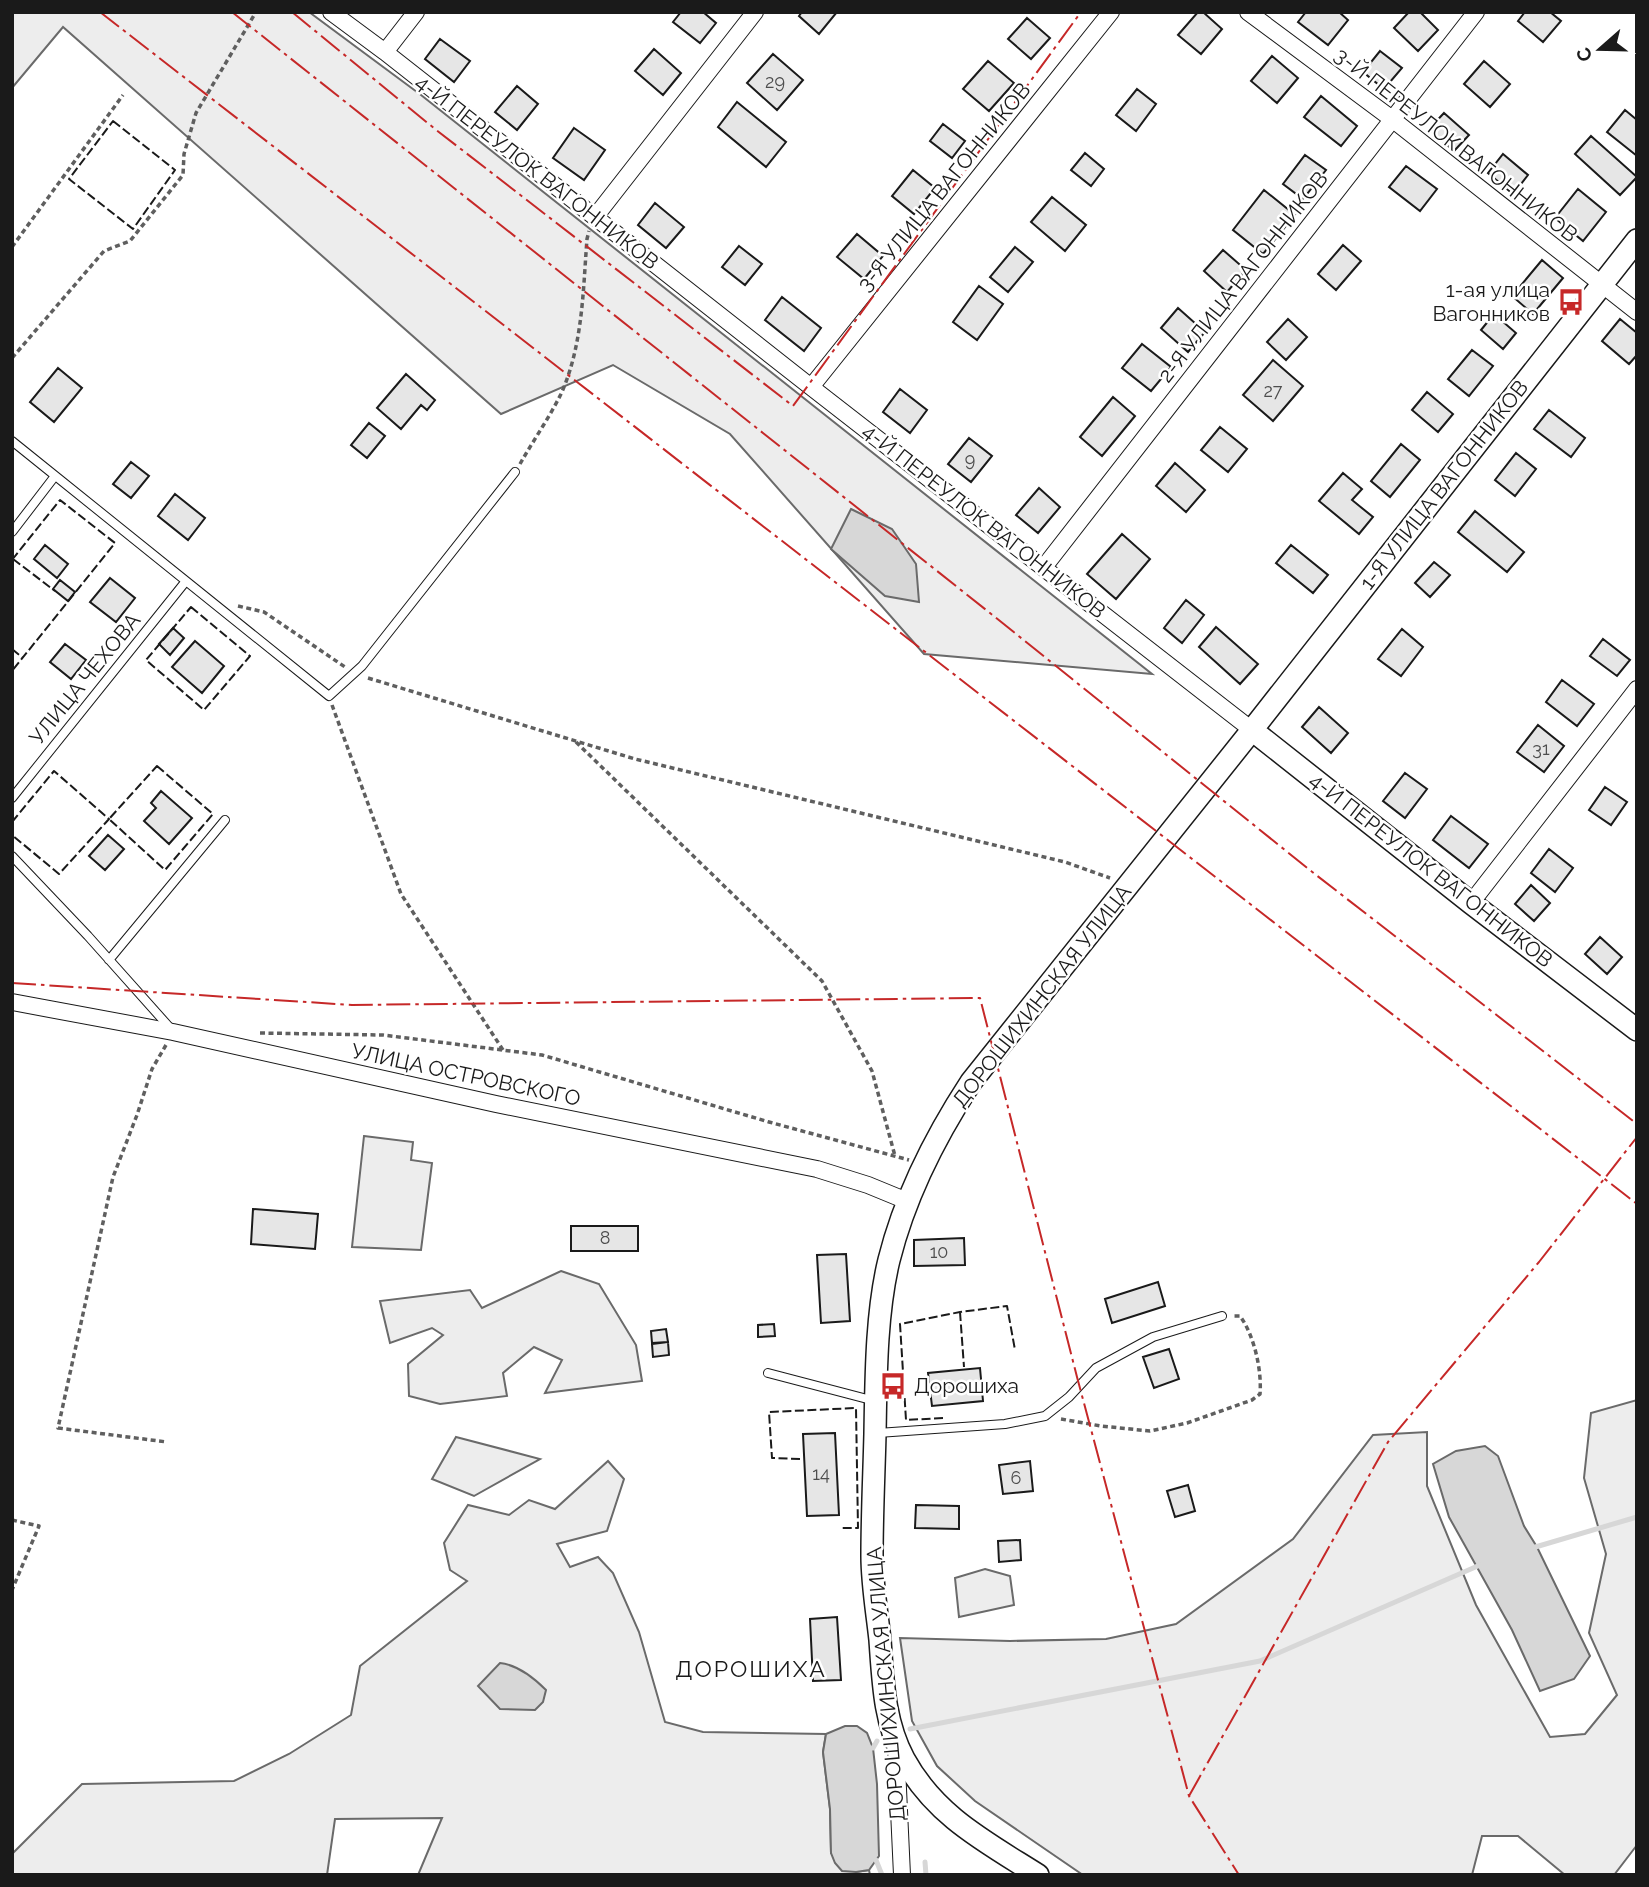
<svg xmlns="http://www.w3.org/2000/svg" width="1649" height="1887" viewBox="0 0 1649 1887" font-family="Raleway,sans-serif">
  <rect width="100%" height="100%" fill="#fff"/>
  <!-- built -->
  <path fill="#ededed" stroke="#6a6a6a" stroke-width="2" d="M 12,12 L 309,12 L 421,95 L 1152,674 L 924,654 L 730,434 L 613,365 L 501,414 L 63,27 L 12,88 Z
    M 364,1136 L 413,1142 L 411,1160 L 432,1163 L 421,1250 L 352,1247 Z
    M 561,1271 L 599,1284 L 636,1345 L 642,1381 L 545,1393 L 562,1360 L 534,1347 L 503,1373 L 507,1396 L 440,1404 L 409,1396 L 408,1364 L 443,1335 L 432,1328 L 390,1343 L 380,1301 L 470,1290 L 482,1308 Z
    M 1637,1400 L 1637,1845 L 1614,1875 L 1565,1875 L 1518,1836 L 1482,1836 L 1472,1875 L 1083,1875 L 975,1801 L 937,1766 L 912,1721 L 900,1638 L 1010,1641 L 1106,1639 L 1176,1624 L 1293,1539 L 1373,1435 L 1427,1432 L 1427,1486 L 1476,1605 L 1550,1737 L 1585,1734 L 1617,1695 L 1589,1633 L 1606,1554 L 1584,1478 L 1591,1413 Z
    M 456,1437 L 540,1459 L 474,1496 L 432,1479 Z
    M 608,1461 L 624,1479 L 607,1531 L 557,1544 L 570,1567 L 598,1557 L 613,1573 L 639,1632 L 665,1722 L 703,1732 L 826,1734 L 823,1752 L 830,1809 L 831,1853 L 856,1872 L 869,1870 L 870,1875 L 418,1875 L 442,1818 L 335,1819 L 327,1875 L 12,1875 L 12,1854 L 82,1784 L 234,1781 L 289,1754 L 351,1715 L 360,1666 L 467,1581 L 450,1570 L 444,1543 L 468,1505 L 509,1515 L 529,1500 L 555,1509 Z
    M 985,1569 L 1010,1576 L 1014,1605 L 959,1617 L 955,1578 Z"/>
  <!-- water -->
  <path fill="#d7d7d7" stroke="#6a6a6a" stroke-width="2" d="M 851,509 L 892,529 L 916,564 L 919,602 L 885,596 L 831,549 Z
    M 1485,1446 L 1498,1456 L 1524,1526 L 1537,1547 L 1590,1656 L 1574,1679 L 1540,1691 L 1512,1630 L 1449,1517 L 1433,1464 L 1456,1451 Z
    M 500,1663 C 518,1665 534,1678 546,1690 L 543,1702 L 535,1710 L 500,1709 L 478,1686 Z
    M 845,1726 L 857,1726 L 867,1733 L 873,1748 L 877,1784 L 879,1856 L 869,1870 L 856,1872 L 842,1871 L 835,1863 L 831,1853 L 830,1809 L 823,1752 L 826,1734 Z"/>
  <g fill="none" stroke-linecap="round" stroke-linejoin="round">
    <!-- stream -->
    <path stroke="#d7d7d7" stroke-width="5" d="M 1532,1548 L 1637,1517
      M 910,1729 L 1260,1661 L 1480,1565
      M 873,1748 L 877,1741
      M 876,1860 L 882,1875
      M 925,1862 L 926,1875"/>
  </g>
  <!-- building -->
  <path fill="#e6e6e6" stroke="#1a1a1a" stroke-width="2" d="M 681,12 L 703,12 L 716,23 L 700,43 L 673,22 Z
    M 802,12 L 837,12 L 819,34 L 799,16 Z
    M 1198,12 L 1203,12 L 1222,29 L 1201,54 L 1178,35 Z
    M 1306,12 L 1339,12 L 1348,20 L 1328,45 L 1298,22 Z
    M 1409,12 L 1420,12 L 1438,30 L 1418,51 L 1394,28 Z
    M 1525,12 L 1550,12 L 1561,21 L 1543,42 L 1518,21 Z
    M 1027,18 L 1050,38 L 1031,59 L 1008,39 Z
    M 440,39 L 470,61 L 454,82 L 425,59 Z
    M 654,49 L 681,73 L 663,95 L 635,71 Z
    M 1380,51 L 1402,68 L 1384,89 L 1363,72 Z
    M 773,54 L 803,80 L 777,110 L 747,83 Z
    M 1272,56 L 1298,78 L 1277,103 L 1251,81 Z
    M 988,61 L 1014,83 L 989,111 L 963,89 Z
    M 1484,61 L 1510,84 L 1490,107 L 1464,84 Z
    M 517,86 L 538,104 L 517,130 L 495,112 Z
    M 1137,89 L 1156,104 L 1136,131 L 1116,115 Z
    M 1321,96 L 1357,126 L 1341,146 L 1304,117 Z
    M 737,102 L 786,142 L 766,167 L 718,127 Z
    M 1625,110 L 1637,120 L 1637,156 L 1607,132 Z
    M 1444,113 L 1469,135 L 1454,151 L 1429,129 Z
    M 943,124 L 965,141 L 952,158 L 930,141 Z
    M 574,128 L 605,150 L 584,180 L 553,158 Z
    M 1591,136 L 1637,177 L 1620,195 L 1575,154 Z
    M 1085,153 L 1104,169 L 1091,186 L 1071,170 Z
    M 1503,154 L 1528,175 L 1513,194 L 1488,173 Z
    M 1305,155 L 1326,170 L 1303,199 L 1283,184 Z
    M 1406,166 L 1437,189 L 1420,211 L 1389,187 Z
    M 913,170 L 935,188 L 914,214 L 892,196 Z
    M 1578,189 L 1606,212 L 1583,241 L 1555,218 Z
    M 1264,190 L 1295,215 L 1263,254 L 1233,230 Z
    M 1052,197 L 1086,225 L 1065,251 L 1031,222 Z
    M 655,203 L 684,227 L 666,248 L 638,225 Z
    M 857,234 L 883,256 L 864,279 L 837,257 Z
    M 1343,245 L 1361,261 L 1336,290 L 1318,274 Z
    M 739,246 L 762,264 L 745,285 L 722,267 Z
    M 1015,247 L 1033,262 L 1008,292 L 990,277 Z
    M 1223,250 L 1246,270 L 1227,292 L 1204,271 Z
    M 1542,260 L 1563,278 L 1533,314 L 1512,296 Z
    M 979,286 L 1003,304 L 977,340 L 953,322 Z
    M 782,297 L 821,328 L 804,351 L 765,320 Z
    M 1178,308 L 1205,332 L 1188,352 L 1161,328 Z
    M 1494,314 L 1516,333 L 1503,349 L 1481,330 Z
    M 1288,319 L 1307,337 L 1286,360 L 1267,342 Z
    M 1620,319 L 1637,333 L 1637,355 L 1629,364 L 1602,341 Z
    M 1142,344 L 1171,367 L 1151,391 L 1122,368 Z
    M 1472,350 L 1493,366 L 1469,396 L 1448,379 Z
    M 1273,360 L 1303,386 L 1273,421 L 1243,395 Z
    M 58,368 L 82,388 L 54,422 L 30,402 Z
    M 406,374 L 435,400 L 427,410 L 421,405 L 401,429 L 377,408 Z
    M 900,389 L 927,410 L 910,433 L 883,412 Z
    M 1427,392 L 1453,414 L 1438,432 L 1412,410 Z
    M 1113,397 L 1135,416 L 1102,456 L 1080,437 Z
    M 1549,410 L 1585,438 L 1571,457 L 1534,429 Z
    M 369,423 L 385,436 L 367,458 L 351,445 Z
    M 1220,427 L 1247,449 L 1228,472 L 1201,450 Z
    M 969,438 L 992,456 L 971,482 L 948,464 Z
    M 1401,444 L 1420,460 L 1390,497 L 1371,481 Z
    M 1516,453 L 1536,469 L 1515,496 L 1495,480 Z
    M 131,462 L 149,476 L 131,498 L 113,484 Z
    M 1175,463 L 1205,490 L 1186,512 L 1156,486 Z
    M 1343,473 L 1362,489 L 1352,500 L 1373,517 L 1359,534 L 1319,501 Z
    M 1039,488 L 1060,507 L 1038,533 L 1016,515 Z
    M 175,494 L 205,518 L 188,540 L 158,516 Z
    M 1475,511 L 1524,552 L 1507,572 L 1458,532 Z
    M 1122,534 L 1150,559 L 1116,599 L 1087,574 Z
    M 45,545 L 68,564 L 57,578 L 34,559 Z
    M 1291,545 L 1328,575 L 1313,593 L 1276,563 Z
    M 1434,562 L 1450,575 L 1430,597 L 1415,583 Z
    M 110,578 L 135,598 L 116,622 L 90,602 Z
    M 60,580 L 75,592 L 68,601 L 53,589 Z
    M 1186,600 L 1204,615 L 1182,643 L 1164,628 Z
    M 1216,627 L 1258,664 L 1240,684 L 1199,647 Z
    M 173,628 L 184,638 L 170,655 L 159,644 Z
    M 1402,629 L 1423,647 L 1401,676 L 1378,659 Z
    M 1603,639 L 1630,660 L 1617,676 L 1590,656 Z
    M 195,641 L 224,666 L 202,693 L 172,667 Z
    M 65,644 L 86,660 L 71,679 L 50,662 Z
    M 1562,680 L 1594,704 L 1577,726 L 1546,702 Z
    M 1319,707 L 1348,733 L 1331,753 L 1302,727 Z
    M 1538,725 L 1564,746 L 1544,772 L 1517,752 Z
    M 1405,773 L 1427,789 L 1405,818 L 1383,801 Z
    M 1605,787 L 1627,802 L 1611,825 L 1589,810 Z
    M 161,791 L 192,818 L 169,844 L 144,821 L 156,808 L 151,803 Z
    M 1451,816 L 1488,844 L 1469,868 L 1433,840 Z
    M 108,835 L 124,849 L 105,870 L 89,856 Z
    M 1549,849 L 1573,868 L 1555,892 L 1531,873 Z
    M 1531,885 L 1550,903 L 1534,921 L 1515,904 Z
    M 1600,937 L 1622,957 L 1607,974 L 1585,954 Z
    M 253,1209 L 318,1214 L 315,1249 L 251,1244 Z
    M 571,1226 L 638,1226 L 638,1251 L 571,1251 Z
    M 964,1238 L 965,1265 L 914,1266 L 914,1240 Z
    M 846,1254 L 850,1321 L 821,1323 L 817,1255 Z
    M 1158,1282 L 1165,1306 L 1112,1323 L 1105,1299 Z
    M 774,1324 L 775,1336 L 758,1337 L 758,1325 Z
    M 666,1329 L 668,1342 L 652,1343 L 651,1331 Z
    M 668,1342 L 669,1355 L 653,1357 L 652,1344 Z
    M 1169,1349 L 1179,1379 L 1154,1388 L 1143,1357 Z
    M 980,1368 L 983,1401 L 932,1406 L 928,1373 Z
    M 835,1433 L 839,1515 L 807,1516 L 803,1434 Z
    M 1030,1461 L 1033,1491 L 1003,1494 L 999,1465 Z
    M 1188,1485 L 1195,1511 L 1175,1517 L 1167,1491 Z
    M 916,1505 L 959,1506 L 959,1529 L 915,1528 Z
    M 1020,1540 L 1021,1560 L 999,1562 L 998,1541 Z
    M 837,1617 L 841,1680 L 813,1681 L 810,1619 Z"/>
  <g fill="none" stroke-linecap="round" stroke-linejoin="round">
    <defs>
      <path id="lane" d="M 12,441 L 329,696 L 362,666 L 515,472
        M 12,532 L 55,476
        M 12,798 L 186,581
        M 12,856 L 88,936 L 171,1029
        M 109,960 L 225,820
        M 768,1373 L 875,1401
        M 878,1433 L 1005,1424 L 1045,1416 L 1069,1397 L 1096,1368 L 1153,1337 L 1222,1316"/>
      <path id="street" d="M 331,12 L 385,52 L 811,387 L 1252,730
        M 1248,12 L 1392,119 L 1637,312
        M 385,52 L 416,12
        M 595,217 L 755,12
        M 811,387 L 1111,12
        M 1044,567 L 1476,12
        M 1471,903 L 1637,689
        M 12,1002 L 173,1032 L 496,1104 L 817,1169 L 868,1185 L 907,1201
        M 896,1746 L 902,1875"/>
      <path id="secondary" d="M 1252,730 L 1471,903 L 1637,1030
        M 1038,1875 C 986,1842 935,1816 904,1759 C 884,1722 883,1681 880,1640 C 877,1612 872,1584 872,1556 C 872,1515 874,1474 875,1434 C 876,1378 876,1313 889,1260 C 905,1196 935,1137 971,1082 L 1252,730 L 1637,240"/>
    </defs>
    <!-- lane casing -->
    <use href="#lane" stroke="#1a1a1a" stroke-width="10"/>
    <!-- street casing -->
    <use href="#street" stroke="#1a1a1a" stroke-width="18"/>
    <!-- secondary casing -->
    <use href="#secondary" stroke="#1a1a1a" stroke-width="24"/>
    <!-- path -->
    <path stroke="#5f5f5f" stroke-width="3.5" stroke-dasharray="5 3.5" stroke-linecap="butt" d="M 12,247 L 123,95
      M 12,358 L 104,251 L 130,241 L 183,175 L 184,154 L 196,113 L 256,12
      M 520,464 C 533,441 549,418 561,394 C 583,345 583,290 587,239 L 589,231
      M 238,606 L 264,612 L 345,667
      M 368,678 L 635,759 L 1065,862 L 1110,878
      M 332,705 L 401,894 L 503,1050
      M 576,742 L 822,981 L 872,1071 L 895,1156
      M 260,1033 L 383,1035 L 542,1055 L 769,1122 L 909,1160
      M 166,1045 L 152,1069 L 137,1115 L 113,1177 L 58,1428 L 167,1442
      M 1061,1419 L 1101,1426 L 1150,1431 L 1187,1423 L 1252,1400 L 1260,1394 C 1262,1370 1254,1335 1240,1316 L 1232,1316
      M 12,1520 L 39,1526 L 12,1590"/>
    <!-- lane -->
    <use href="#lane" stroke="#fff" stroke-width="8"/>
    <!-- street -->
    <use href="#street" stroke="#fff" stroke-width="16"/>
    <!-- secondary -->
    <use href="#secondary" stroke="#fff" stroke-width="21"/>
    <!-- fence -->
    <path stroke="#1a1a1a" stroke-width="2" stroke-dasharray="9 3.5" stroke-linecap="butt" d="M 113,121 L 175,170 L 133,229 L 69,179 Z
      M 13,559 L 55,591
      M 12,560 L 60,500 L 115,543 L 12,671
      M 191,607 L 250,656 L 204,710 L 146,660 Z
      M 12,649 L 23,658
      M 157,766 L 213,814 L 165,870 L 109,819 Z
      M 12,822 L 54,771 L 109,819 L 59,874 L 12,835
      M 960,1312 L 964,1367
      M 943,1418 L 906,1420 L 900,1324 L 960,1312 L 1007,1306 L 1015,1350
      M 800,1459 L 772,1458 L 769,1412 L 856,1408 L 858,1528 L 841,1528"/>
    <!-- power -->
    <path stroke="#c62828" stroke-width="2" stroke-dasharray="24 5 3.5 5" stroke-linecap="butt" d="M 100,12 L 1637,1204
      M 232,12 L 990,613 L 1311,871 L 1637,1124
      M 292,12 L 435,129 L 793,406 L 1081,12
      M 12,983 L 352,1005 L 980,998 L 1077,1377 L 1189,1796 L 1239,1875
      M 1189,1796 L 1388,1442 L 1539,1262 L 1637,1137"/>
  </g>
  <!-- icons -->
  <defs>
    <symbol id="bus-bare" viewBox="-9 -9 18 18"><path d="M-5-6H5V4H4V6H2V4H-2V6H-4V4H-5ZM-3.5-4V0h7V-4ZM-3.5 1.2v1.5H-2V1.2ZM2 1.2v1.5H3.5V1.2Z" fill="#c62828" stroke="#fff" stroke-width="2.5" paint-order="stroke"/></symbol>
  </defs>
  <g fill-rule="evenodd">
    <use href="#bus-bare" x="1552" y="283" width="38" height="38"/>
    <use href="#bus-bare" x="874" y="1367" width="38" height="38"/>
  </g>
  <g text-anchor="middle" stroke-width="5" stroke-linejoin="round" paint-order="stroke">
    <!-- number labels -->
    <g font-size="18" fill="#4d4d4d">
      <text x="775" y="88">29</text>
      <text x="1273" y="397">27</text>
      <text x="970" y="466">9</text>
      <text x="1541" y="755">31</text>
      <text x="605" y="1244">8</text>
      <text x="939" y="1258">10</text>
      <text x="821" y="1480">14</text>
      <text x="1016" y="1484">6</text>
    </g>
    <!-- street labels -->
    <g font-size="21" fill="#1a1a1a" stroke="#fff">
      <text transform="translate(1456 145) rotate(38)" y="7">3-Й ПЕРЕУЛОК ВАГОННИКОВ</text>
      <text transform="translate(537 172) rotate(38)" y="7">4-Й ПЕРЕУЛОК ВАГОННИКОВ</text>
      <text transform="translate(944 187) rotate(-51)" y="7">3-Я УЛИЦА ВАГОННИКОВ</text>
      <text transform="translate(1243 277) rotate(-52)" y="7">2-Я УЛИЦА ВАГОННИКОВ</text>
      <text transform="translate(1444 485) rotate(-52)" y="7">1-Я УЛИЦА ВАГОННИКОВ</text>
      <text transform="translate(984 521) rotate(38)" y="7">4-Й ПЕРЕУЛОК ВАГОННИКОВ</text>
      <text transform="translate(85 679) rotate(-51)" y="7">УЛИЦА ЧЕХОВА</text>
      <text transform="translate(1431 870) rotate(38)" y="7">4-Й ПЕРЕУЛОК ВАГОННИКОВ</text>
      <text transform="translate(1042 996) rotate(-52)" y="7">ДОРОШИХИНСКАЯ УЛИЦА</text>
      <text transform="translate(466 1075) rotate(12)" y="7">УЛИЦА ОСТРОВСКОГО</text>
      <text transform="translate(886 1684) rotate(-95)" y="7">ДОРОШИХИНСКАЯ УЛИЦА</text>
    </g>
    <!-- poi labels -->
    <g font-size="21" fill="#1a1a1a" stroke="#fff" text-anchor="end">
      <text x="1550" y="297">1-ая улица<tspan x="1550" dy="24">Вагонников</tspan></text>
      <text x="914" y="1393" text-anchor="start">Дорошиха</text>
    </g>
    <!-- neighbourhood labels -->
    <g font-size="23" letter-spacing="2" fill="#1a1a1a" stroke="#fff">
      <text x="751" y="1677">ДОРОШИХА</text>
    </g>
  </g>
  <!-- border -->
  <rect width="1649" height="1887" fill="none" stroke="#1a1a1a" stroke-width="28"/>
  <!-- north arrow -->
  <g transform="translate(1600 49) rotate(250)" stroke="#ffffff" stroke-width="5" paint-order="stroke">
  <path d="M0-5L12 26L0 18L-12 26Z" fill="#1a1a1a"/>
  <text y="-10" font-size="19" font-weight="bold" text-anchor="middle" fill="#1a1a1a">С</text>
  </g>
</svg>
